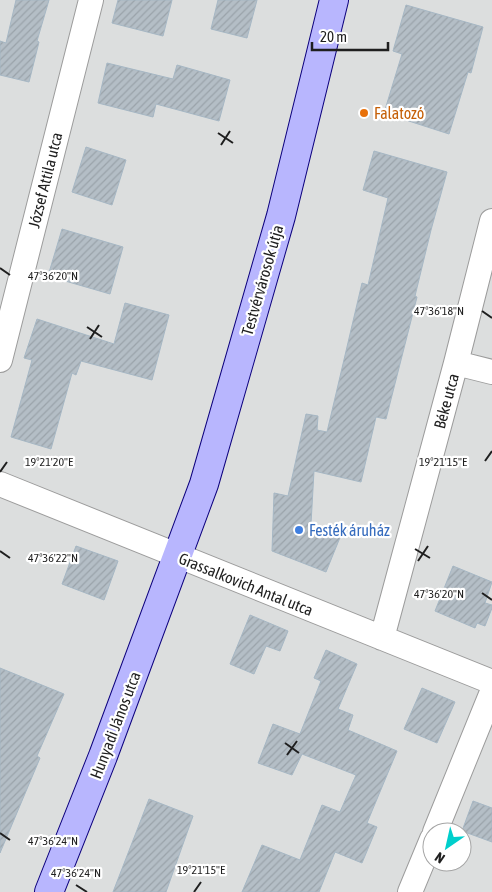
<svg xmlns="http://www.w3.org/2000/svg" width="492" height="892" viewBox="0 0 492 892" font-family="'Asap Condensed',sans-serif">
  <defs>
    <pattern id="building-hatch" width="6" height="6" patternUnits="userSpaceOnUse" patternTransform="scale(1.25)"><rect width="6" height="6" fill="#b4bec6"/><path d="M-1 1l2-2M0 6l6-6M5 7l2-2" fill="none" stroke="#9aa3aa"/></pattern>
  </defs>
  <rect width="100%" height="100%" fill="#e5e9f1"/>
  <!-- residential -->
  <path fill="#dcdede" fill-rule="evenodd" d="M 0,0 L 492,0 L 492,892 L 0,892 ZM 432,832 L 462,832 L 462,862 L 432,862 Z"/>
  <!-- building -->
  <path fill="url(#building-hatch)" stroke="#a6b7c4" d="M 16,0 L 49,0 L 37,41 L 39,42 L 29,82 L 0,75 L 0,41 L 6,43 Z
    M 118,0 L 172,0 L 163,36 L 112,23 Z
    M 218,0 L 257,0 L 247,38 L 211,29 Z
    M 406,5 L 483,27 L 471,73 L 468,72 L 449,134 L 384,113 L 402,54 L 393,51 Z
    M 107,63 L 173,79 L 177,65 L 230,80 L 219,121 L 156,104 L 153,117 L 98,103 Z
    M 86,147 L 126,160 L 112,205 L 72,192 Z
    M 374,151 L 447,172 L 431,230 L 415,296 L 417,297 L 386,419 L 376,417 L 361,482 L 314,471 L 311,524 L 341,535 L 326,572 L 272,551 L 274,493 L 288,496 L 306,414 L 318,416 L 317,430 L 327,432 L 362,283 L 368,285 L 388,198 L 363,190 Z
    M 62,229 L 123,247 L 110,294 L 48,276 Z
    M 125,303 L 169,315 L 152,380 L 81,361 L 76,375 L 72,373 L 51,449 L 11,437 L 32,360 L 24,358 L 37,319 L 114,344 Z
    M 76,546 L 118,561 L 104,600 L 62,584 Z
    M 453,566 L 492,582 L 485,603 L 492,605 L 492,608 L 485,626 L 477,623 L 475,628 L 435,611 Z
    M 250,615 L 288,631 L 280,651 L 266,646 L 254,674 L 230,664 Z
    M 326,650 L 357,664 L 338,709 L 353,715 L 348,730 L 397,751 L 367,823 L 377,827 L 362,863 L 335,852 L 319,892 L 242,892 L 262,845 L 300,860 L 322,805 L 340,812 L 356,775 L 302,754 L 292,775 L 258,763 L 273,724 L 300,734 L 321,681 L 314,678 Z
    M 0,668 L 64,694 L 37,756 L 40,758 L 0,853 Z
    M 422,688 L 455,702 L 437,743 L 404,729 Z
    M 149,799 L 193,816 L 166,892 L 113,892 Z
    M 473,801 L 492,808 L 492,842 L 462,831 Z"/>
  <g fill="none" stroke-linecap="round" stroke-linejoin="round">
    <defs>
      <path id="street" d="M 0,360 L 91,0
        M 456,363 L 492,372
        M 0,484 L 492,682
        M 382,638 L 456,363 L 492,221
        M 435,832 L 492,692
        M 410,892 L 432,839"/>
      <path id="secondary" d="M 49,892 L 103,756 L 204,484 L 281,216 L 334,0"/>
    </defs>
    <!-- street casing -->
    <use href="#street" stroke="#9c9c9c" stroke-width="26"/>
    <!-- secondary casing -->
    <use href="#secondary" stroke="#0c007d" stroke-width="30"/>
    <!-- street -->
    <use href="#street" stroke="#fff" stroke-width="24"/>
    <!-- secondary -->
    <use href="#secondary" stroke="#b8b6fe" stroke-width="28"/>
  </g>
  <!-- ticks -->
  <path fill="none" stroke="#1f1f1f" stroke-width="2" d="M 218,133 L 233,143M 221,145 L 230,131M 0,268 L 10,275M 482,311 L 492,318M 87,327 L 102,337M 90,339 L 99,325M 485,461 L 492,451M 0,472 L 7,462M 415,549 L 430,558M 0,551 L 10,558M 418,561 L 428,546M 482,593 L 492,600M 285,743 L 299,753M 287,755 L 297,741M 0,833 L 10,840M 76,885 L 87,892M 194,892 L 201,882"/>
  <!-- markers -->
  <circle fill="#e8710a" stroke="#fff" stroke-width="2" cx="364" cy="113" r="5"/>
  <circle fill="#3f7fe0" stroke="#fff" stroke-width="2" cx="299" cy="530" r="5"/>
  <g text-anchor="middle" stroke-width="4.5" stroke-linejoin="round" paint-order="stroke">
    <!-- food labels -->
    <g font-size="16" fill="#c56008" stroke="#fff" text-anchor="start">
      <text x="374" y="119">Falatozó</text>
    </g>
    <!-- street labels -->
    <g font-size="16" fill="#1f1f1f" stroke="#fff">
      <text transform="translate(45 180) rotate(-76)" y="6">József Attila utca</text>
      <text transform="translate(262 280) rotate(-74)" y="6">Testvérvárosok útja</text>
      <text transform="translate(446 401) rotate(-75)" y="6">Béke utca</text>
      <text transform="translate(246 584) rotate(22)" y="6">Grassalkovich Antal utca</text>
      <text transform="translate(115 725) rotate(-69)" y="6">Hunyadi János utca</text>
    </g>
    <!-- shop labels -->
    <g font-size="16" fill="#366cbe" stroke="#fff" text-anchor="start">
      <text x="309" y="536">Festék áruház</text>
    </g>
  </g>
  <g font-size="12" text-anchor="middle" fill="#1f1f1f" stroke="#fff" stroke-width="4.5" stroke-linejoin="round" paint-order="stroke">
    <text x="53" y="280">47°36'20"N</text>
    <text x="439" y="315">47°36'18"N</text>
    <text x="443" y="466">19°21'15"E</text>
    <text x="49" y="466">19°21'20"E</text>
    <text x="53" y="562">47°36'22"N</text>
    <text x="439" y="598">47°36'20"N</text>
    <text x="53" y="845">47°36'24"N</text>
    <text x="201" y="874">19°21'15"E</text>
    <text x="76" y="877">47°36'24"N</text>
  </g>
  <!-- north arrow -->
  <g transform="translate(447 847) rotate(214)"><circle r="24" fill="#ffffff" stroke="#a5a5a5"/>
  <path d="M0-4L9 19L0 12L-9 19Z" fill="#00cfcc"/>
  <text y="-8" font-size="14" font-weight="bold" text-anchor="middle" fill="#1f1f1f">N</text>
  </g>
  <!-- scale -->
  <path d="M312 42v8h76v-8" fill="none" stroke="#1f1f1f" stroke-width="2.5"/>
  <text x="320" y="42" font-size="15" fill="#1f1f1f" stroke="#ffffff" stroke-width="4" paint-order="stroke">20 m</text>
</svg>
